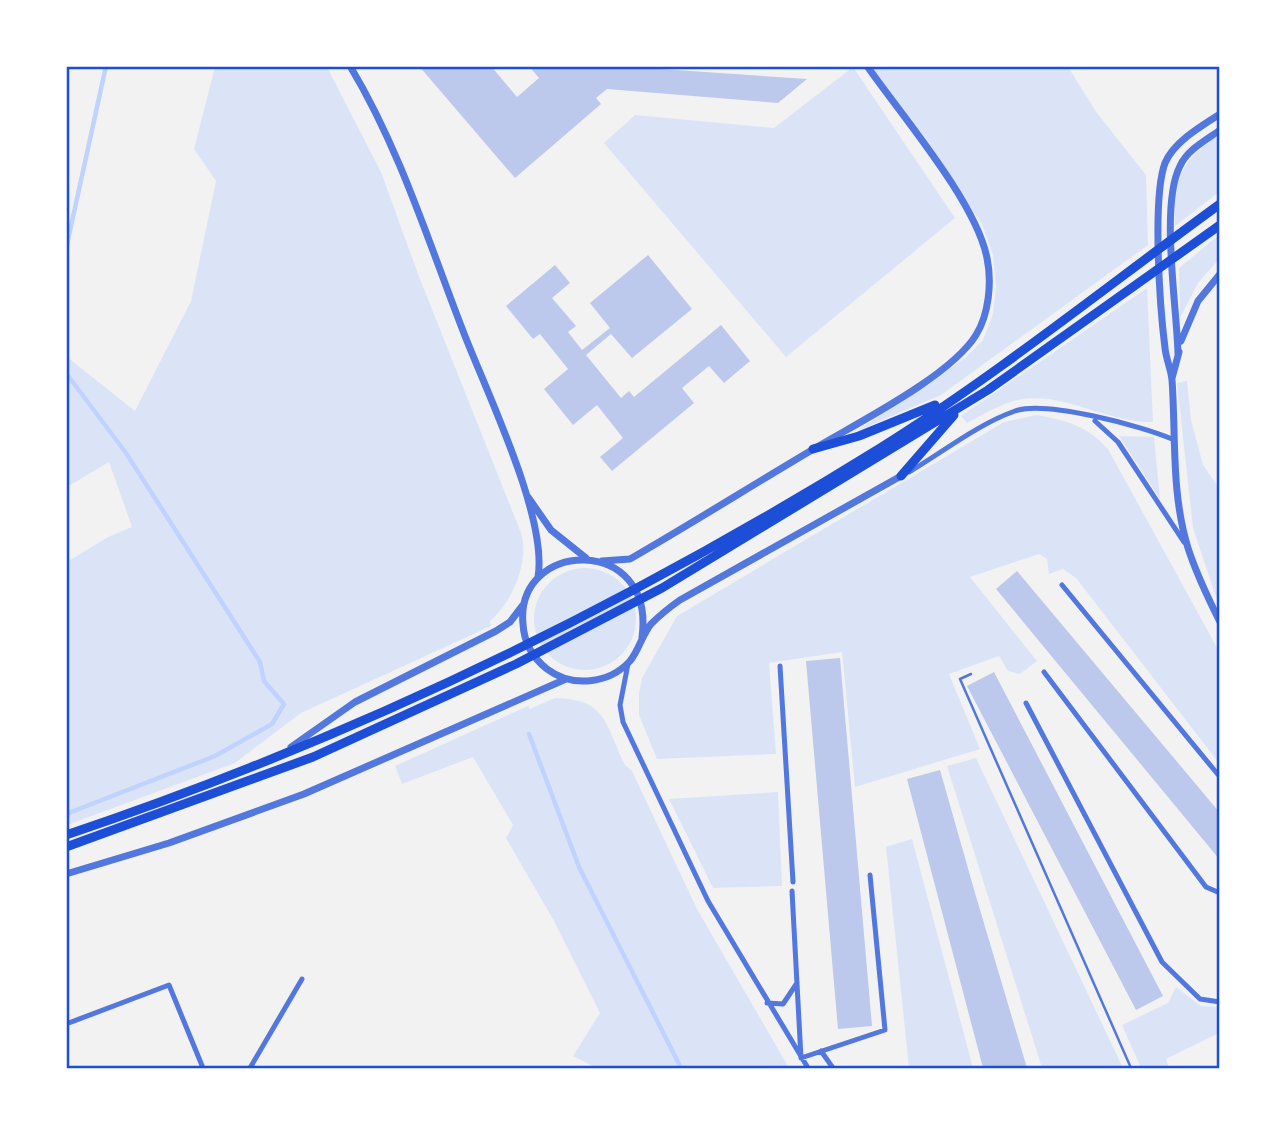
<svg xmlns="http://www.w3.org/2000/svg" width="1286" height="1135" viewBox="0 0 1286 1135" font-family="'Fira Sans',sans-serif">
  <rect width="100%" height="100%" fill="#f2f2f2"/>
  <!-- green -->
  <path fill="#dbe4f7" d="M 312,67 L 328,69 L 381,172 L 418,274 L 521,533 C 530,561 512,603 490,621 L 491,626 L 301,713 L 235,763 L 67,825 L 67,562 L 108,537 L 132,527 L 109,462 L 67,487 L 67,357 L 135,411 L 191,301 L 216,181 L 194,149 L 215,67 Z
    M 853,67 L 955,218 L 786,357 L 604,143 L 635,115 L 774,128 Z
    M 871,67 L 1068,67 L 1097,113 L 1146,175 L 1148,245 L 941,395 L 857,431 L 965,358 L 983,340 L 993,314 L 996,286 L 993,255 L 982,224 Z
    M 1219,134 L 1219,192 L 1175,226 C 1173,178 1181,162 1219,134 Z
    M 1219,235 L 1219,259 L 1198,283 L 1180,318 L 1179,268 Z
    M 1147,288 L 1153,422 C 1109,423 1066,393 1023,399 C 1003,402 984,414 967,423 L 961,416 Z
    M 1187,381 L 1191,420 L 1203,465 L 1219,488 L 1219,606 L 1193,528 L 1177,383 Z
    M 1036,415 C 1066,420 1088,426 1108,449 L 1215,644 L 1220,654 L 1219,763 L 1076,578 L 1063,569 L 1049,574 L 1047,559 L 1039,554 L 970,577 L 1037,661 L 1020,674 L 1008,671 L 999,656 L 949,674 L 980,749 L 855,787 L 842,652 L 769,663 L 776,754 L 657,759 L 639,715 L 639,693 L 642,678 L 677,616 L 1004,422 Z
    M 1119,436 L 1154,437 L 1160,499 Z
    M534 619a51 51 0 1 1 102 0a51 51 0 1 1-102 0Z
    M 555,698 C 607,699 605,724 625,765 L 632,771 L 697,909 L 789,1068 L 597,1068 L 573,1056 L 600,1013 L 554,921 L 506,838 L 513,825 L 473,757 L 402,784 L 395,766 L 528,706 L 530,709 Z
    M 976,758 L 1123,1068 L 1042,1068 L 947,766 Z
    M 778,792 L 782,886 L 713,888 L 669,799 Z
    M 912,839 L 973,1068 L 909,1068 L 886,847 Z
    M 1176,987 L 1201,1006 L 1219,1007 L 1219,1033 L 1166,1059 L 1169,1068 L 1141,1068 L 1122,1025 L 1168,1003 Z"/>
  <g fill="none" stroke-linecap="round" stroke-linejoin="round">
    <!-- stream -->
    <path stroke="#bfd3fe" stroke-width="4.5" d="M 66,249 L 106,66
      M 66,373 L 126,453 L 260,662 L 264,681 L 284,704 L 272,724 L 215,756 L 66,814
      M 529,734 L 579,867 L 681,1068"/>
  </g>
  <!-- building -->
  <path fill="#bdc9ec" d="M 419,66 L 491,66 L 517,97 L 539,78 L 529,66 L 569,66 L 571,69 L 574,66 L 616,66 L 807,79 L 778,103 L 607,89 L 596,98 L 601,104 L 515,178 Z
    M 648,255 L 692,309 L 632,358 L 611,334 L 586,355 L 621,398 L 629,391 L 634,397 L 721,325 L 750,361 L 724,383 L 709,366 L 682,388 L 694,403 L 612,471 L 600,457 L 623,438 L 597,405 L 573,425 L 544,389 L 568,369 L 540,334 L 533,339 L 506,306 L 555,265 L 570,283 L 552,298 L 576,326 L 568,332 L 582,350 L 610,328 L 590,303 Z
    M 1017,571 L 1220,813 L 1220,860 L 996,589 Z
    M 840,658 L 872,1026 L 838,1029 L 806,661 Z
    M 994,672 L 1163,996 L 1136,1010 L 967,686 Z
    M 940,770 L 975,893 L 1027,1068 L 983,1068 L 907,779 Z"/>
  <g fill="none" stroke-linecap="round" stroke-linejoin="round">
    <!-- service -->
    <path stroke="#5277de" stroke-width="2.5" d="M 971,674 L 960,679 L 1131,1068"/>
    <!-- minor -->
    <path stroke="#5277de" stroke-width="5" d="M 1095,421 L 1118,442 L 1184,542
      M 909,472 C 943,452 978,424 1015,411 C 1045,400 1142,426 1172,439
      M 1062,585 L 1220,777
      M 628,664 L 620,705 L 623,722 L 708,901 L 808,1068
      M 780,666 L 793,882
      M 1044,672 L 1206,887 L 1220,893
      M 1026,703 L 1162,962 L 1200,999 L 1220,1002
      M 792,891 L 801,1058 L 885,1030 L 870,875
      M 767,1003 L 783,1004 L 797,983
      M 66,1024 L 169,985 L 203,1068
      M 821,1051 L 833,1068
      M 250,1068 L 302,979"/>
    <!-- tertiary -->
    <path stroke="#5277de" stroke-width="7" d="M 350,66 C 401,151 429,244 465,336 C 488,395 548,519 538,577
      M 1220,114 C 1201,126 1174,142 1165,163 C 1152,198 1160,309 1165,348 C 1166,359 1171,369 1172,380 C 1176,436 1171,493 1188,548 C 1196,573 1208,598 1220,622
      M 1181,341 L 1198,301 L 1220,274
      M 1178,354 C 1177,307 1160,205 1180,166 C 1187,150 1206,140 1220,130
      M 1172,378 L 1179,352
      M 528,497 L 551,530 L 586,558
      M 602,561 L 630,559 C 691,524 751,486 812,450 C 855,424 950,377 976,335 C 989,314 992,282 987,258 C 976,202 902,116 867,66
      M 642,637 C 656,534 515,539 523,624 C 524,642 533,658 547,669 C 572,688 609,684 630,661 C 639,650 642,635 651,624 C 660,615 670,607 680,600 L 901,476
      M 291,747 L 355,702 L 496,631 L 510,622 L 523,605
      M 66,874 L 169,843 L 304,794 L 566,679"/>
    <!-- primary -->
    <path stroke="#1d4ed8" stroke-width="9" d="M 813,449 L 859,436 L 935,405
      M 901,476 L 954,415
      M 66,835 C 352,739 624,607 880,448 C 998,374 1107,286 1220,204
      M 66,847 L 313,757 L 516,664 L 662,588 L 988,390 L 1220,225"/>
  </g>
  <!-- border -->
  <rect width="1286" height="1135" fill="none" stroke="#ffffff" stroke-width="136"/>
  <rect x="68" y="68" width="1150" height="999" fill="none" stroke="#1d4ed8" stroke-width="2.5"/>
</svg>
